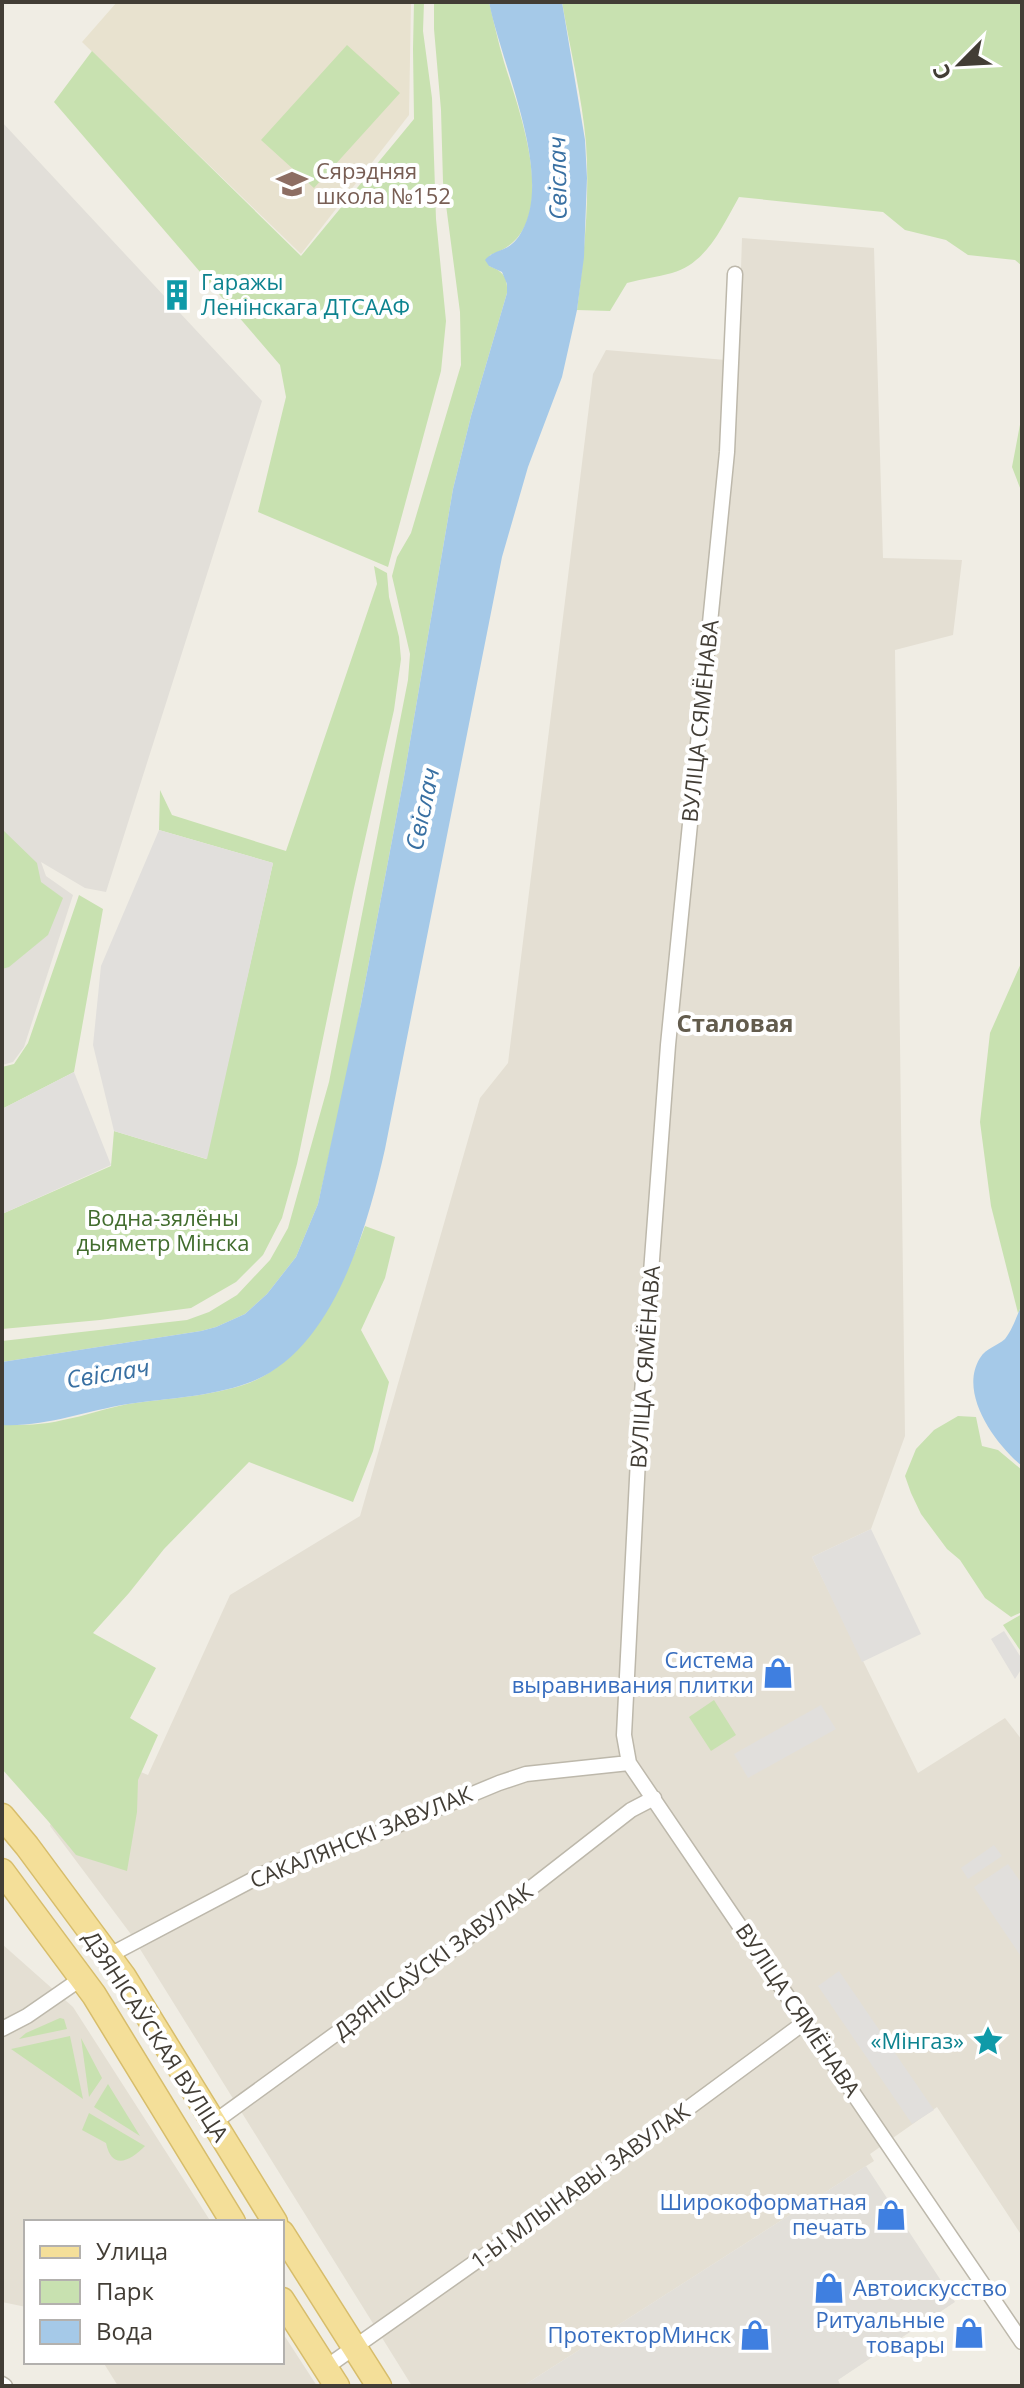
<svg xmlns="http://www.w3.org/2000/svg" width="1024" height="2388" viewBox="0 0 1024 2388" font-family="'Open Sans',sans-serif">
  <rect width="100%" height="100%" fill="#f0ede4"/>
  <!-- residential -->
  <path fill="#e4dfd3" d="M 742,238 L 874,248 L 883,558 L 962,560 L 953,635 L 895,650 L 905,1436 L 871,1529 L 812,1557 L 918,1773 L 1005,1718 L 1022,1740 L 1022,2236 L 937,2107 L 870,2154 L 874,2161 L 523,2386 L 412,2386 L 130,1933 L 50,1826 L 72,1744 L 148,1775 L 230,1595 L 360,1516 L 480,1098 L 508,1063 L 593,374 L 606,350 L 738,361 Z
    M 2,1944 L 73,2007 L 211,2222 L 26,2222 L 26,2307 L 2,2302 Z
    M 282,2332 L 317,2386 L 118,2386 L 103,2362 L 282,2362 Z"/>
  <!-- industrial -->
  <path fill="#e2dfd9" d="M 2,122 L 262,401 L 106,892 L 85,888 L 41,862 L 46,876 L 73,895 L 24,1047 L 13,1062 L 2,1065 Z
    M 866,2166 L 955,2302 L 838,2380 L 841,2386 L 523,2386 Z"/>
  <!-- education -->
  <path fill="#e8e2cf" d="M 117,2 L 411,2 L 409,115 L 301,254 L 82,42 Z"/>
  <!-- green -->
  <path fill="#c8e1b0" d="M 414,2 L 424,2 L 423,31 L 432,98 L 436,219 L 446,321 L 441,371 L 388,567 L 258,512 L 286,397 L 280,365 L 54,102 L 92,51 L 301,256 L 414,119 L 413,49 Z
    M 434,2 L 489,2 C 494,22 498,42 504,62 C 520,114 566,232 490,255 L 489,266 C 503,271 508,277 507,293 L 471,416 L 453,489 L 404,777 L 350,1062 L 318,1204 L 296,1257 L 267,1294 L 245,1314 L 216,1327 L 201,1331 L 2,1362 L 2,1341 L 187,1320 L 209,1312 L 237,1295 L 270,1260 L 288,1228 L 329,1082 L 408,680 L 410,654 L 392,576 L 397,557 L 411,533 L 461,365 L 460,312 L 443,182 L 441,110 L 434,29 Z
    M 562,2 L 1022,2 L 1022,266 L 1015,260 L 968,255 L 946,240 L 905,230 L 883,212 L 739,197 C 722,227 707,263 672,273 C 657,277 642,279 627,283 L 610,311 L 577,310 C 584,255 590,200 586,143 C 582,96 570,49 562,2 Z
    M 347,45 L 400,93 L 314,188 L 261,140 Z
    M 1022,414 L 1022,493 L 1012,467 Z
    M 374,566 L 387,573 L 389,597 L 399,637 L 401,659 L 394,710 L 354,888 L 297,1164 L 282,1218 L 263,1255 L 236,1282 L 191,1308 L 100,1320 L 2,1329 L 2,1214 L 111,1166 L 114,1131 L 206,1159 L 273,863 L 159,830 L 160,790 L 172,815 L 286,851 L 377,584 Z
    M 2,829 L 37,863 L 41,882 L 63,898 L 48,935 L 9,967 L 2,969 Z
    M 79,895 L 103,909 L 74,1072 L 2,1109 L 2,1067 L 14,1064 L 28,1043 Z
    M 1022,961 L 1022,1305 L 1018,1313 L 991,1206 L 980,1122 L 990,1033 Z
    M 365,1226 L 395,1237 L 385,1278 L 361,1330 L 389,1382 L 373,1451 L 353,1502 L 249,1462 L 164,1549 L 129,1593 L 93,1633 L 156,1668 L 130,1718 L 158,1735 L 138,1780 L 137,1812 L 127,1871 L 76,1855 L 48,1821 L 2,1769 L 2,1425 C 23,1425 43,1425 63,1420 C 85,1416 106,1408 128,1404 C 168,1398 210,1397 249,1383 C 306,1362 346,1280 365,1226 Z
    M 958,1416 L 976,1417 L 982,1446 L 998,1450 L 1022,1470 L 1022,1612 L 1011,1617 L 985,1598 L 960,1560 L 947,1549 L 921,1514 L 911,1493 L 905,1476 L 916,1449 L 934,1430 Z
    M 1022,1614 L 1022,1653 L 1003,1625 Z
    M 714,1700 L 736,1735 L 711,1751 L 689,1717 Z
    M 60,2018 L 64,2019 L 67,2029 L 19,2039 L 26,2033 Z
    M 70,2036 L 83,2099 L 11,2049 Z
    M 81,2038 L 102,2078 L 89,2097 Z
    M 108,2084 L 140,2136 L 94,2107 Z
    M 89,2113 L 145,2146 C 130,2161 112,2171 106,2143 L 82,2130 Z"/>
  <!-- parking -->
  <path fill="#e1dfdc" d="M 159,830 L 273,863 L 207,1159 L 114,1131 L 93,1045 L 101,966 Z
    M 74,1072 L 111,1165 L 2,1214 L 2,1109 Z
    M 871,1529 L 921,1634 L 862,1662 L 812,1557 Z
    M 1004,1631 L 1022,1659 L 1022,1668 L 1015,1679 L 991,1639 Z
    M 821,1705 L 836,1729 L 748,1778 L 734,1754 Z
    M 994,1845 L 1002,1856 L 968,1879 L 961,1868 Z
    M 1008,1864 L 1022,1884 L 1022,1958 L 974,1887 Z
    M 839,1971 L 934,2110 L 912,2124 L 818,1986 Z"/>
  <!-- water -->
  <path fill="#a5c9e8" d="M 489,2 L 562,2 L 585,140 L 587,178 L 584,257 L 577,310 L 562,377 L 528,467 L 502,557 L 385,1149 C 367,1228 333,1353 248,1383 C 210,1397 168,1398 128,1404 C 85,1411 46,1427 2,1425 L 2,1362 L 201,1331 L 216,1327 L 245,1314 L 267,1294 L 296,1257 L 318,1204 L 361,1004 L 404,777 L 453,489 L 471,416 L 507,293 L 507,284 L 502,272 L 489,266 L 485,260 C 496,247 510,254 522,231 C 554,174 501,64 489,2 Z
    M 1022,1305 L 1022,1466 C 995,1444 958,1393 980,1358 C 986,1348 997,1346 1005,1339 C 1013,1329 1016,1317 1022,1305 Z"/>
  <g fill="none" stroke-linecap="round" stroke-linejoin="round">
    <defs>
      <path id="minor" d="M 735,274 L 727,452 L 668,1045 L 640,1420 L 624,1735 L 629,1763 L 1022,2342
        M 108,1956 L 271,1870 L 364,1839 L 499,1783 L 526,1774 L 629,1763
        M 2,2029 L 27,2016 L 82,1978
        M 213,2123 L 454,1948 L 631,1810 L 654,1798
        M 325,2368 L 576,2191 L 805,2022
        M 2,2384 L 5,2386"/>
      <path id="primary" d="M 2,1816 L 27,1846 L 124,1977 L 275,2222
        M 2,1871 L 94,1995 L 233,2222
        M 282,2233 L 379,2386
        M 282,2300 L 337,2386"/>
    </defs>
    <!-- minor casing -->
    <use href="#minor" stroke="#bdb8ab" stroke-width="17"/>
    <!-- primary casing -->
    <use href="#primary" stroke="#d7bd6b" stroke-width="27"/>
    <!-- minor -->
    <use href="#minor" stroke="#fff" stroke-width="14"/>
    <!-- primary -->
    <use href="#primary" stroke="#f4df99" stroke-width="24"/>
  </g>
  <!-- icons -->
  <defs>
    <symbol id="school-bare" viewBox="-9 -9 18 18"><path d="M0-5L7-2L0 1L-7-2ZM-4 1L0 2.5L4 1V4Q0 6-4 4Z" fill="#8d6e63" stroke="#fff" stroke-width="2.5" paint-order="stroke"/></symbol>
    <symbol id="building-bare" viewBox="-9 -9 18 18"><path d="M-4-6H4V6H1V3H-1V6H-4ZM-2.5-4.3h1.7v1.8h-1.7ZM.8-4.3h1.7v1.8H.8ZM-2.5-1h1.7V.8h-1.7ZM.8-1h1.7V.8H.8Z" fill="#0f9aa8" stroke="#fff" stroke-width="2.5" paint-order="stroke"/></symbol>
    <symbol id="shop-bare" viewBox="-9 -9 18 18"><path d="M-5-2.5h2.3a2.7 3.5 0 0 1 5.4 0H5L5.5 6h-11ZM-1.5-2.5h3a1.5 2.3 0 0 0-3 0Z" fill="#3f7fe0" stroke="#fff" stroke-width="2.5" paint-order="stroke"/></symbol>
    <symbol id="sight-bare" viewBox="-9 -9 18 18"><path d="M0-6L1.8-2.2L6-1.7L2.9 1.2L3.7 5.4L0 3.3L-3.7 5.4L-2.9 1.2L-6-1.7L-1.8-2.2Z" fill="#0f9aa8" stroke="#fff" stroke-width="2.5" paint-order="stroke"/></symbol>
  </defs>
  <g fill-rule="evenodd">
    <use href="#school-bare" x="270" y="162" width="44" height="44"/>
    <use href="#building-bare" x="155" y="273" width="44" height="44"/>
    <use href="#shop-bare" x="756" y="1651" width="44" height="44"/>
    <use href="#sight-bare" x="966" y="2019" width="44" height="44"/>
    <use href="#shop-bare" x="869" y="2193" width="44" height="44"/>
    <use href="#shop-bare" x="807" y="2266" width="44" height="44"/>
    <use href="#shop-bare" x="947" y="2311" width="44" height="44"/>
    <use href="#shop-bare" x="733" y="2313" width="44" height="44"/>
  </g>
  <g text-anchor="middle" stroke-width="8" stroke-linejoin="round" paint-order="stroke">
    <!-- education labels -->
    <g font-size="22" fill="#785e54" stroke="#fff" text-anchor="start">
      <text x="316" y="179">Сярэдняя<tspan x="316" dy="25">школа №152</tspan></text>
    </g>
    <!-- culture labels -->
    <g font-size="22" fill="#0d838f" stroke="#fff" text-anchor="start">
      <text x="201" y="290">Гаражы<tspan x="201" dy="25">Ленінскага ДТСААФ</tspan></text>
      <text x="964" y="2049" text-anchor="end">«Мінгаз»</text>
    </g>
    <!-- street labels -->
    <g font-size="22" fill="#423d35" stroke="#fff">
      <text transform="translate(700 721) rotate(-84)" y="8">ВУЛІЦА СЯМЁНАВА</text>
      <text transform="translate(645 1367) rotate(-86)" y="8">ВУЛІЦА СЯМЁНАВА</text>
      <text transform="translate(361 1837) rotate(-22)" y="8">САКАЛЯНСКІ ЗАВУЛАК</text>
      <text transform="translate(433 1961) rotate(-37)" y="8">ДЗЯНІСАЎСКІ ЗАВУЛАК</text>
      <text transform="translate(798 2010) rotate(56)" y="8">ВУЛІЦА СЯМЁНАВА</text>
      <text transform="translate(156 2036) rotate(57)" y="8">ДЗЯНІСАЎСКАЯ ВУЛІЦА</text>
      <text transform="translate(580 2186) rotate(-36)" y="8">1-Ы МЛЫНАВЫ ЗАВУЛАК</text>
    </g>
    <!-- park labels -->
    <g font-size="22" fill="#426d2e" stroke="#fff">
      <text x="163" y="1226">Водна-зялёны<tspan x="163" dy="25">дыяметр Мінска</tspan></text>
    </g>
    <!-- shop labels -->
    <g font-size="22" fill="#366cbe" stroke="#fff" text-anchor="end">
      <text x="754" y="1668">Система<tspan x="754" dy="25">выравнивания плитки</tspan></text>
      <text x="867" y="2210">Широкоформатная<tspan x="867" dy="25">печать</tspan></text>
      <text x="853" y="2296" text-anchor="start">Автоискусство</text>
      <text x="945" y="2328">Ритуальные<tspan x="945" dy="25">товары</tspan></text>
      <text x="731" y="2343">ПротекторМинск</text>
    </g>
    <!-- water labels -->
    <g font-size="24" font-style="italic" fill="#3970a2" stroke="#fff">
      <text transform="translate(558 178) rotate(-91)" y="8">Свіслач</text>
      <text transform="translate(423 809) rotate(-78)" y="8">Свіслач</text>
      <text transform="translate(108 1374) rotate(-9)" y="8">Свіслач</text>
    </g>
    <!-- neighbourhood labels -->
    <g font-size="24" font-weight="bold" fill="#635c4d" stroke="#fff">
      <text x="735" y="1032">Сталовая</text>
    </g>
  </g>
  <!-- border -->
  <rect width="1024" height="2388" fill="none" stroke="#423d35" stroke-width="8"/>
  <!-- legend -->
  <rect x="24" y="2220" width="260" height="144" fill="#ffffff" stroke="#b3b1ae" stroke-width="2"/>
  <rect x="40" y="2246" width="40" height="12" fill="#f4df99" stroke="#b3b1ae" stroke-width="2"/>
  <text x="96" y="2260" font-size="24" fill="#423d35">Улица</text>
  <rect x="40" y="2280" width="40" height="24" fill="#c8e1b0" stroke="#b3b1ae" stroke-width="2"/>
  <text x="96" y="2300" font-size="24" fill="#423d35">Парк</text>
  <rect x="40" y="2320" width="40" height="24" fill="#a5c9e8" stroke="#b3b1ae" stroke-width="2"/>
  <text x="96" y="2340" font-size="24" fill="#423d35">Вода</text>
  <!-- north arrow -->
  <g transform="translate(960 64) rotate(246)" stroke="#ffffff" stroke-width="6" paint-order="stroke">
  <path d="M0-6L14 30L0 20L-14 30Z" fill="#423d35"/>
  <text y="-12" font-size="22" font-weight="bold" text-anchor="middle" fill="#423d35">С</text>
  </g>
</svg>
